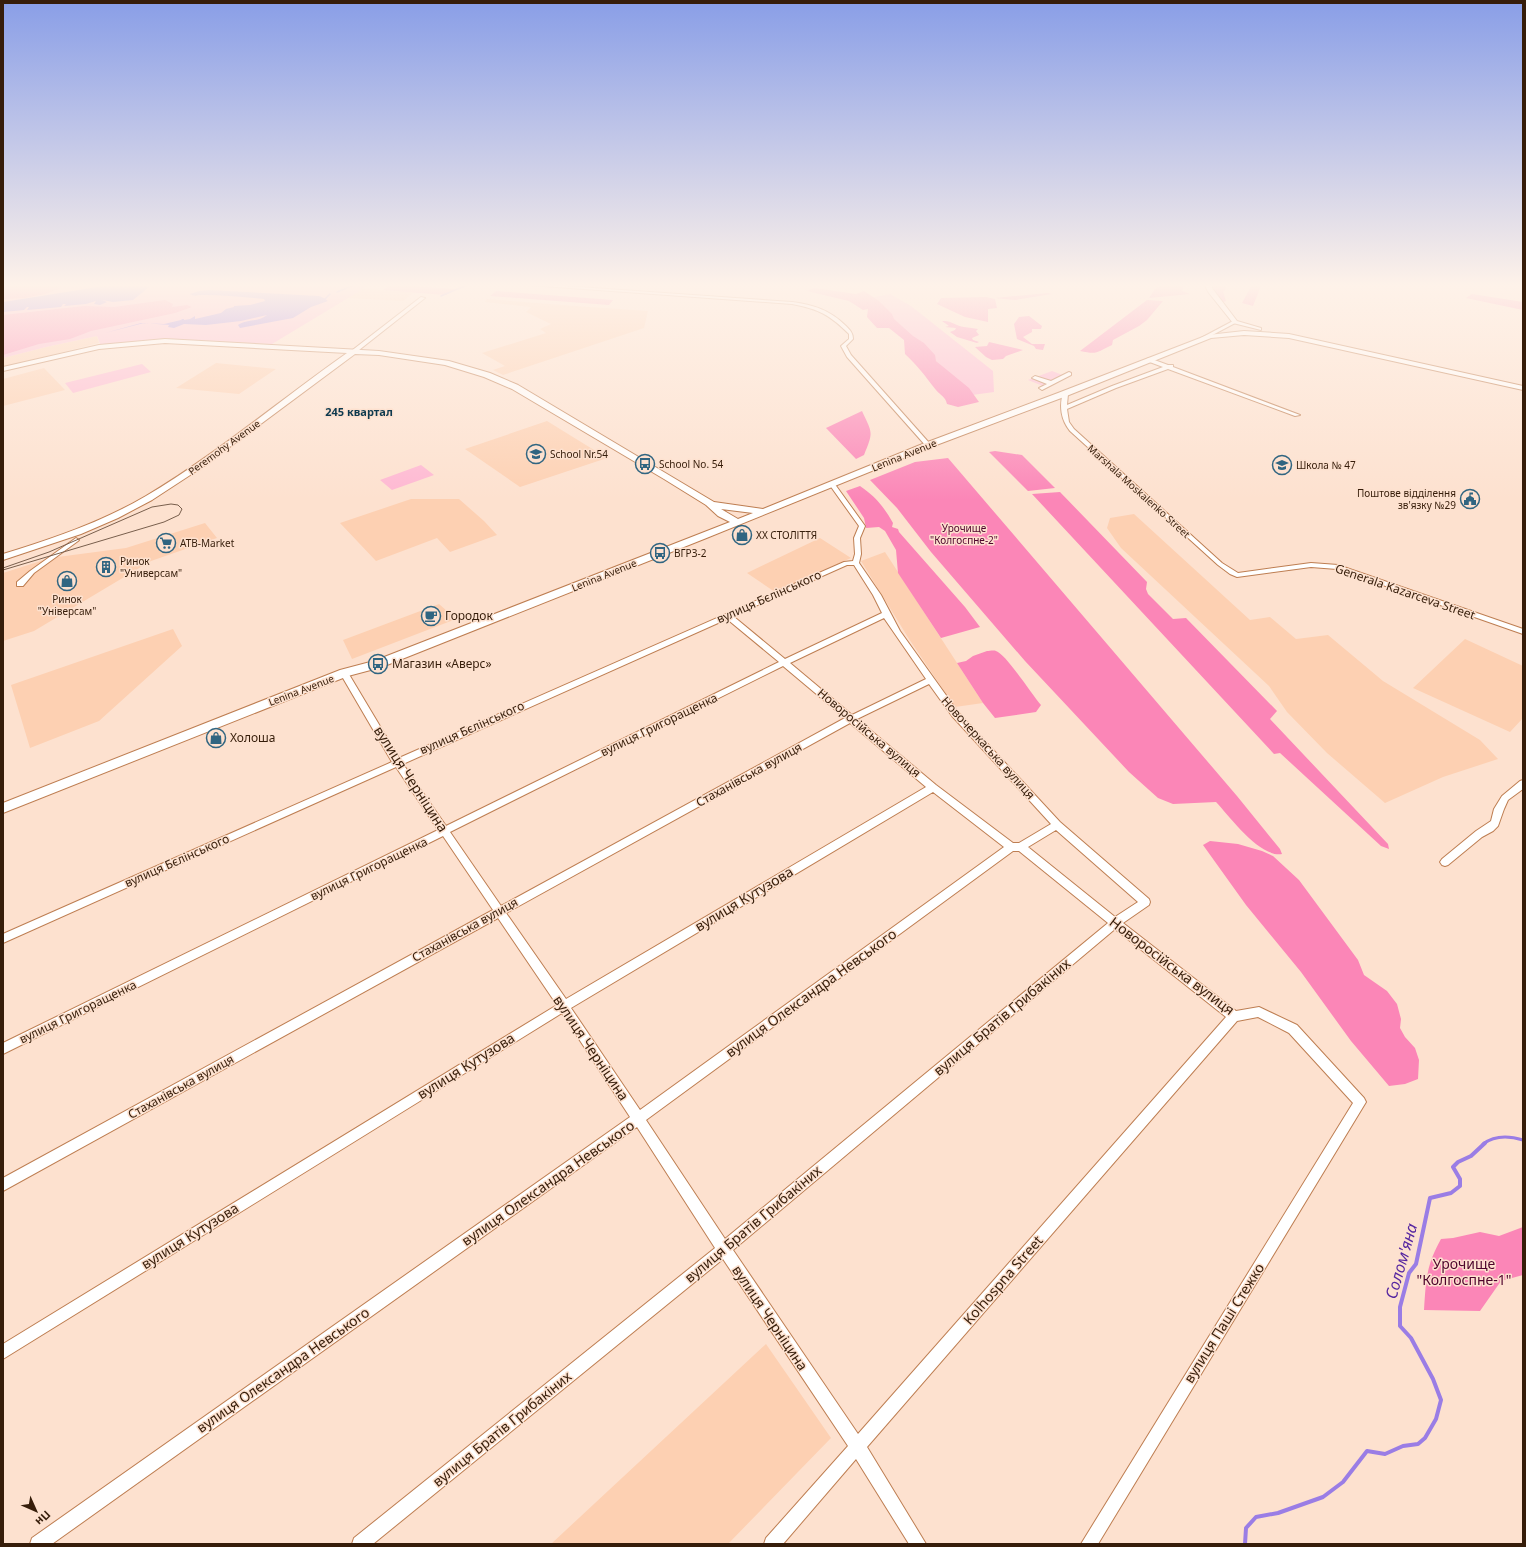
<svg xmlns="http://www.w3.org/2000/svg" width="1526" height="1547" viewBox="0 0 1526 1547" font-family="'Noto Sans',sans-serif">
  <rect width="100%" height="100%" fill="#fde1cf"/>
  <!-- built -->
  <path fill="#fdd0b2" d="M 362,289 L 414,292 L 403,301 L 347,298 Z
    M 487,299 L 575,306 L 648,311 L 644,328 L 503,375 L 493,370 L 505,366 L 482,353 L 546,333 L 540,329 L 551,324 L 526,312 L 531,307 L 485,302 Z
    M 97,336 L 99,343 L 3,367 L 3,358 L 46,347 Z
    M 216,363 L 276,369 L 239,394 L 176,388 Z
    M 44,368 L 65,390 L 3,406 L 3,379 Z
    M 547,421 L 607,458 L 520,487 L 465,449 Z
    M 411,499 L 459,499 L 484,521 L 497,535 L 450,552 L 437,538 L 376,561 L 340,523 Z
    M 1134,514 L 1250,620 L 1270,617 L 1296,639 L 1328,635 L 1383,681 L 1480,740 L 1498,759 L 1443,777 L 1385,803 L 1327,753 L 1287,712 L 1269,686 L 1121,548 L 1107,528 L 1110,518 Z
    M 205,523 L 217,538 L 151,561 L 34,631 L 3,641 L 3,573 L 50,558 L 126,548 Z
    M 820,538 L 851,558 L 775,592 L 747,573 Z
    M 885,552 L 983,703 L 955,707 L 909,639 L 861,561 Z
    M 439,604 L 456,619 L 352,659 L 343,640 Z
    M 173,629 L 182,646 L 99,721 L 30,748 L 11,685 Z
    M 1465,639 L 1523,666 L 1523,718 L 1510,732 L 1413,688 Z
    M 766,1344 L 831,1438 L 728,1544 L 551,1544 Z"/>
  <!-- green -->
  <path fill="#feb7d2" d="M 3,283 L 373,283 L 272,344 L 164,339 L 138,341 L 101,346 L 97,336 L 46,347 L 3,358 Z
    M 890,294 L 911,306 L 993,371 L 994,392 L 972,395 L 870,298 Z
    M 142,364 L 151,372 L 73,393 L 65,383 Z
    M 1052,371 L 1065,376 L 1043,386 L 1028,380 Z
    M 421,465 L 434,475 L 392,490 L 380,480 Z"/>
  <!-- forest -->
  <path fill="#fb86b7" d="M 3,283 L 60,283 L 58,289 L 45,294 L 24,298 L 3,299 Z
    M 1167,283 L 1184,283 L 1182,291 L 1190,294 L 1149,298 L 1155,289 Z
    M 1212,283 L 1222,283 L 1226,289 L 1223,292 L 1226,301 L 1223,302 C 1219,297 1211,290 1212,283 Z
    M 1253,283 L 1262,283 L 1253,306 L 1242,303 Z
    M 391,285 L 455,289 L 446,295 L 383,290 Z
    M 814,288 L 856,294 L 864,291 L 879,301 L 892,314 L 894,319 L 913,336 L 924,343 L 935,355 L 936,361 L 969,388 L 979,402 L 958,407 L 947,404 C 945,396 941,396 936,390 C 925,376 918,366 905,354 L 904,340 L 889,328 L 877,328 L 867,317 L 868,309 L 863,310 L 849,301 L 807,291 Z
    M 496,291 L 613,300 L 609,305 L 490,296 Z
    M 1048,293 L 1052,294 L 1015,300 L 995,298 Z
    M 1472,294 L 1523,302 L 1523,310 L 1466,298 Z
    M 986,297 L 995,299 L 997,308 L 988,309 L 988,322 L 965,317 L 937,304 L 941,298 Z
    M 165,300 L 173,304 L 172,307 L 187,305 L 192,307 L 175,313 L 91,331 L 70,339 L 39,344 L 3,355 L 3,315 L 84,306 L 114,307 Z
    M 1147,300 L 1163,301 L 1147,320 L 1139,326 L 1113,340 L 1112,345 C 1097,352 1098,355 1080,351 Z
    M 1029,316 L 1042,326 L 1041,329 L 1032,329 L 1032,332 L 1023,337 L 1032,344 L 1045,344 L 1043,350 L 1036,349 L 1034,346 L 1017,339 L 1014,324 L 1019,317 Z
    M 942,321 C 951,320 956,326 964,327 C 969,328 974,328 978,329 L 976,331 L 979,335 L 972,338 L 973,340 L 979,342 L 977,343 L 957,337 L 950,332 L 955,330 L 956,328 L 945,327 L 949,326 Z
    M 989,342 L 1023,350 L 1006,356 L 1003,359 L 992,360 L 986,357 L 975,347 L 987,346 Z
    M 862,411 C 872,433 874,431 864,455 L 856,459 L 826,428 Z
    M 995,451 L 1022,455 L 1055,488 L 1028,491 L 989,452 Z
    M 948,458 L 1237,796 L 1280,849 L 1282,854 C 1260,858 1230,817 1216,802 L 1173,804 L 1158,798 L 1129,772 L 1025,661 L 931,552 L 897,508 L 870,480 L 915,462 Z
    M 860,486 C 875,496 884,507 893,523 L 892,527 L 898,529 L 899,532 L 965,607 L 980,627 L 941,638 L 898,573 L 896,550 L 885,531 L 879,527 L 866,528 L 864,518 L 846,491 Z
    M 1060,492 L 1147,582 L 1146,589 L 1148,594 L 1173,619 L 1186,618 L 1277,711 L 1270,719 L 1388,844 L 1389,849 L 1381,846 L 1280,753 L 1274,754 L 1032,494 Z
    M 987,651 C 989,651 994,650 996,651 C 1006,654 1032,695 1041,705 L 1036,712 L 995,718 L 983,703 L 957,663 L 966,661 L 973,656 Z
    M 1210,841 L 1238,844 L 1262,851 L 1273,856 L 1299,880 L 1358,960 L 1364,975 L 1387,991 L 1397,1004 L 1401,1019 L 1400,1028 L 1405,1037 L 1415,1048 L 1419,1060 L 1418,1079 L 1405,1084 L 1389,1086 L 1351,1041 L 1301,972 L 1246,905 L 1203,845 Z
    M 1523,1227 L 1523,1275 L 1501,1281 L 1480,1311 L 1424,1310 C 1426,1280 1426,1266 1441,1239 L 1453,1238 L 1480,1232 L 1499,1236 Z"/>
  <!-- water -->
  <path fill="#9a7de5" d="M 123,283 L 153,284 L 133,300 L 113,302 L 102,300 L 107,302 L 100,305 L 94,304 L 96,301 L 86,304 L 64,306 L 66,304 L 63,304 L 61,307 L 27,310 L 29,307 L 27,307 L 24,310 L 3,312 L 3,302 Z
    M 209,290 L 319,296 L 324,298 L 328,301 L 311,307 L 293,318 L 240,328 L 238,325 C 247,319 259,322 267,315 L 241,321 L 206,325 L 184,324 L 174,328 L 168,327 L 169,325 L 144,323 L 105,333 L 141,323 L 164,324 L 181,320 L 182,319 L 184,319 L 184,320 L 190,319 L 195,316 L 195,319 L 221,313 L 226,309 L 234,307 L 234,306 L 250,305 L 265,301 L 264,299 C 243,297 224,295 202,295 C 198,295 194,297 190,294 L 199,291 Z"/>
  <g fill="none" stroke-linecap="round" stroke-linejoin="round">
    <!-- stream-far2 -->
    <path stroke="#9a7de5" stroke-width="1.5" d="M 337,292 L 359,283
      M 441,296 L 469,284
      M 325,299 L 330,294"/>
    <!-- stream-far1 -->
    <path stroke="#9a7de5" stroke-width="3" d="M 1483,1144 C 1495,1135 1510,1136 1523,1140"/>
    <!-- stream -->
    <path stroke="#9a7de5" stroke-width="4" d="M 1245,1544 L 1246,1528 L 1256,1517 L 1278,1513 L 1323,1497 L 1343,1482 L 1367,1451 L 1385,1454 L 1403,1446 L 1418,1444 L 1425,1438 L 1436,1419 L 1441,1400 L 1433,1379 L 1411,1338 L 1400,1326 L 1400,1307 L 1409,1273 L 1416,1264 L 1430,1198 L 1451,1193 L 1460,1186 L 1460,1179 L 1453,1167 L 1458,1162 L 1471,1156 L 1485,1143"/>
    <defs>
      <path id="street" d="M 500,283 L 522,283 L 792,302 C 814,305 830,310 846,326 C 850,330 853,333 853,339 L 846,346 L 851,355 L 931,445 L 926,446 L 847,357 L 841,346 L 849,339 L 849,334 C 830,315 819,309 792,304 Z
        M 421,297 L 425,298 L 354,354 L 350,354 L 350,352 Z
        M 1233,321 L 1237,322 L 1205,339 L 1201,338 Z
        M 1149,358 L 1168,365 L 1173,365 L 1173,367 L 1300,415 L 1295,416 L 1168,369 L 1116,388 L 1067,409 L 1069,422 L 1074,429 L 1222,563 L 1238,573 L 1311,563 L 1338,565 L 1523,629 L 1523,634 L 1337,569 L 1311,567 L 1237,577 L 1230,574 L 1218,565 L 1070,431 C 1061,420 1059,406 1063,393 L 1068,394 L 1067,405 L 1112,386 L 1163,367 L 1147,361 L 1147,359 Z
        M 1069,372 L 1071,373 L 1071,375 L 1042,390 L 1039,388 L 1047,384 L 1032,378 L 1035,376 L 1051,381 Z
        M 832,482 L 834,483 L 865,526 L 860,538 L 861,554 L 859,563 L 881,595 L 900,631 L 958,712 L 1060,822 L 1149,899 L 1150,902 L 1149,905 L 1123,923 L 1236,1011 L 1259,1007 L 1297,1025 L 1364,1098 L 1366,1102 L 1098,1544 L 1081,1544 L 1353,1103 L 1289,1033 L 1258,1017 L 1237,1021 L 867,1447 L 926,1544 L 909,1544 L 856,1459 L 783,1544 L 764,1544 L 766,1538 L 848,1446 L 723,1259 L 373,1544 L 352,1544 L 354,1538 L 715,1248 L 637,1127 L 52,1544 L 30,1544 L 32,1538 L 630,1117 L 562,1013 L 3,1359 L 3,1344 L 557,1005 L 498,918 L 3,1191 L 3,1178 L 493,910 L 443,836 L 3,1054 L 3,1043 L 438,830 L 396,767 L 3,943 L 3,934 L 392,762 L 340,673 L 341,671 L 347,671 L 399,758 L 844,562 L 853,561 L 855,554 L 854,538 L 859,526 L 829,484 ZM 847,565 L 854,565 L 873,595 L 882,613 L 785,659 L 733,616 ZM 884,618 L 926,679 L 852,715 L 790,663 ZM 727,619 L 779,662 L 446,826 L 403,764 ZM 783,666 L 845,718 L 501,906 L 450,832 ZM 929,684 L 952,716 L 1051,824 L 1019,843 L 1013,843 L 936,785 L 857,719 ZM 850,723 L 926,787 L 566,999 L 506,913 ZM 933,792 L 1004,847 L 640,1110 L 571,1008 ZM 1056,830 L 1138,902 L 1115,917 L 1028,847 ZM 1013,851 L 1019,851 L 1108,923 L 725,1239 L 646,1120 ZM 1115,929 L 1226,1017 L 858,1434 L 733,1250 Z
        M 76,538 L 79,540 L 78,541 L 34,573 L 23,586 L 17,586 L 17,582 L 30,571 Z
        M 1523,780 L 1523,789 L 1508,800 L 1504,809 L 1498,826 L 1493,831 L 1482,837 L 1448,865 L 1445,866 L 1442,865 L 1440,862 L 1442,859 L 1476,831 L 1491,821 L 1494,809 L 1502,796 L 1520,781 Z"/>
      <path id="secondary" d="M 1207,283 L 1213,283 L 1212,288 L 1215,292 L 1237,321 L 1261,328 L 1261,330 L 1233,323 L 1209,293 L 1206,288 Z
        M 1244,331 L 1289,334 L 1523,386 L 1523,390 L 1289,338 L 1244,335 L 1211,338 L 1064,397 L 931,447 L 704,539 L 382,667 L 348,676 L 3,813 L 3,803 L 340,670 L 374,661 L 730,522 L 718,516 L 706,505 L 664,479 L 512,389 L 484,377 L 445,365 L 379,355 L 355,354 L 204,466 L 152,500 L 118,518 L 81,534 L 3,560 L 3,554 C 52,539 102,522 146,496 C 217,454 280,400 347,353 L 165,343 L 99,349 L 3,371 L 3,367 L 99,345 L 165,339 L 379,351 L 449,361 L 490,373 L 518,385 L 714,502 L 763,509 L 925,443 L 1058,393 L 1208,335 ZM 721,509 L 753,513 L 738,519 Z"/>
    </defs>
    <!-- street casing -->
    <use href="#street" stroke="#be7e52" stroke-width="2"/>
    <!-- secondary casing -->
    <use href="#secondary" stroke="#be7e52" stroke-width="2"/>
    <!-- street -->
    <use href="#street" fill="#fff" fill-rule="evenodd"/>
    <!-- secondary -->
    <use href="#secondary" fill="#fff" fill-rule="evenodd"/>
    <!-- tram -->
    <path stroke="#795f4d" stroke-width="1" d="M 3,568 L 49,552 L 152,507 L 171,504 L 178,505 L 182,509 L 179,515 L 164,522 L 3,570"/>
  </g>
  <!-- sky -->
  <linearGradient id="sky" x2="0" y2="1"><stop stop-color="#899ee7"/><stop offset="0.57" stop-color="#fef2e9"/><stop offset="1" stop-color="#fef2e9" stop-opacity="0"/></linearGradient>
  <rect width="1526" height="500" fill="url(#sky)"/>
  <!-- icons -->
  <defs>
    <symbol id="school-ring" viewBox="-11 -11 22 22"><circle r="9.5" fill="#fde1cf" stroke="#306581" stroke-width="1.5"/><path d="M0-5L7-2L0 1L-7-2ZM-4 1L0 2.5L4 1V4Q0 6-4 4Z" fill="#306581"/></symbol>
    <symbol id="bus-ring" viewBox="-11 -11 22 22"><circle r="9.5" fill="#fde1cf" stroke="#306581" stroke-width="1.5"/><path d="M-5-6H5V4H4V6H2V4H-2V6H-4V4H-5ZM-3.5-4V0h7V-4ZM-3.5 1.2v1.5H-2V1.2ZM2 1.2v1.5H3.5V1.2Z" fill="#306581"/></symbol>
    <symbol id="civic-ring" viewBox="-11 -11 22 22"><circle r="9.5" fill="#fde1cf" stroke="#306581" stroke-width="1.5"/><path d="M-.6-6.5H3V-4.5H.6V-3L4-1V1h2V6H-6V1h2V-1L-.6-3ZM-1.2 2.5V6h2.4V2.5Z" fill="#306581"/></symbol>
    <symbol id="shop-ring" viewBox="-11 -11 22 22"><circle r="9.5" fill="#fde1cf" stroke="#306581" stroke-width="1.5"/><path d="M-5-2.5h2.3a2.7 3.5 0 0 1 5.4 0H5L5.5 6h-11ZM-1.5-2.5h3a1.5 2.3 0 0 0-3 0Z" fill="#306581"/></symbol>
    <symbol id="supermarket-ring" viewBox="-11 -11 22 22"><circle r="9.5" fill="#fde1cf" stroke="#306581" stroke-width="1.5"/><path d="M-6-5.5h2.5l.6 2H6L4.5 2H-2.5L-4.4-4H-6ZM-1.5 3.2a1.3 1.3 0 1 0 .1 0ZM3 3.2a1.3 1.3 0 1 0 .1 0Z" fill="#306581"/></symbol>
    <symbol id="building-ring" viewBox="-11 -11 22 22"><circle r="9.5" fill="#fde1cf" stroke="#306581" stroke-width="1.5"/><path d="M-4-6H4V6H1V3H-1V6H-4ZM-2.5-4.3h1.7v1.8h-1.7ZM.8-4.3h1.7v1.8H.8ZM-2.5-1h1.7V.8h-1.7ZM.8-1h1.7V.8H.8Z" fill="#306581"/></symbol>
    <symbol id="cafe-ring" viewBox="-11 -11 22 22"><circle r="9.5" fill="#fde1cf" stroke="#306581" stroke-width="1.5"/><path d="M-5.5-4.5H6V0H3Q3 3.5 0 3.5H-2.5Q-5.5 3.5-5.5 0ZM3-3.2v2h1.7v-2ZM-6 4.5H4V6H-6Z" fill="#306581"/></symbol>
  </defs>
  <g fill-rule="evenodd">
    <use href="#school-ring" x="525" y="443" width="22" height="22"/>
    <use href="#bus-ring" x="634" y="453" width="22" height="22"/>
    <use href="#school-ring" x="1271" y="454" width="22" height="22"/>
    <use href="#civic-ring" x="1459" y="488" width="22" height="22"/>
    <use href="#shop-ring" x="731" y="524" width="22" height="22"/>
    <use href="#supermarket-ring" x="155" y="532" width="22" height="22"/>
    <use href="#bus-ring" x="649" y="542" width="22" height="22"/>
    <use href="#building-ring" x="95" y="556" width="22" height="22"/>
    <use href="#shop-ring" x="56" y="570" width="22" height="22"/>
    <use href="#cafe-ring" x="420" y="605" width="22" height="22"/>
    <use href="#bus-ring" x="367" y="653" width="22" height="22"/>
    <use href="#shop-ring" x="205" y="727" width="22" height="22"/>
  </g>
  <g text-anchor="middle" stroke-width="3" stroke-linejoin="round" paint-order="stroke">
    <!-- far-street labels -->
    <g font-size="10" fill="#361d0a" stroke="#fde1cf">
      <text transform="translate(224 447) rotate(-36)" y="4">Peremohy Avenue</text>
      <text transform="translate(904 455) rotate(-22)" y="4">Lenina Avenue</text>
      <text transform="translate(1139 491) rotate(42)" y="4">Marshala Moskalenko Street</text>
      <text transform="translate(604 575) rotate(-22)" y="4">Lenina Avenue</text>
      <text transform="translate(301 690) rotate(-21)" y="4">Lenina Avenue</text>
    </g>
    <!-- far-poi labels -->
    <g font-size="10" fill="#361d0a" stroke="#fde1cf" text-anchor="start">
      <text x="550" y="458">School Nr.54</text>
      <text x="659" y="468">School No. 54</text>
      <text x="1296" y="469">Школа № 47</text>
      <text x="1456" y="497" text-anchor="end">Поштове відділення<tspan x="1456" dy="12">зв'язку №29</tspan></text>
      <text x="756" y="539">ХХ СТОЛІТТЯ</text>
      <text x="180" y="547">ATB-Market</text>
      <text x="674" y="557">ВГРЗ-2</text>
      <text x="120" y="565">Ринок<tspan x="120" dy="12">"Универсам"</tspan></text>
      <text x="67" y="603" text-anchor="middle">Ринок<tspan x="67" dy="12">"Універсам"</tspan></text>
    </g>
    <!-- far-park labels -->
    <g font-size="10" fill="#4e042c" stroke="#fde1cf">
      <text x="964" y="532">Урочище<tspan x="964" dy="12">"Колгоспне-2"</tspan></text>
    </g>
    <!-- far-neighbourhood labels -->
    <g font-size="11" font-weight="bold" fill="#0e3a4f" stroke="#fde1cf">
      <text x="359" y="416">245 квартал</text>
    </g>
    <!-- street labels -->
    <g font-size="12" fill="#361d0a" stroke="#fde1cf">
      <text transform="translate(1405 592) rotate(19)" y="4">Generala Kazarceva Street</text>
      <text transform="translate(769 597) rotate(-24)" y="4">вулиця Бєлінського</text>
      <text transform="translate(659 725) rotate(-26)" y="4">вулиця Григоращенка</text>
      <text transform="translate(472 728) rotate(-24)" y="4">вулиця Бєлінського</text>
      <text transform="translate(869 733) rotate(40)" y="4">Новоросійська вулиця</text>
      <text transform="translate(988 748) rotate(48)" y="4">Новочеркаська вулиця</text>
      <text transform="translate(749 775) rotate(-29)" y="4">Стаханівська вулиця</text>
      <text transform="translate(177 861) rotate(-24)" y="4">вулиця Бєлінського</text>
      <text transform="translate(369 869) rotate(-26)" y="4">вулиця Григоращенка</text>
      <text transform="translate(465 930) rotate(-29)" y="4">Стаханівська вулиця</text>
      <text transform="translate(78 1012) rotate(-26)" y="4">вулиця Григоращенка</text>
      <text transform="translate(181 1087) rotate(-29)" y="4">Стаханівська вулиця</text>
    </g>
    <!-- poi labels -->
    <g font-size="12" fill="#361d0a" stroke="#fde1cf" text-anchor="start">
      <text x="445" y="620">Городок</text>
      <text x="392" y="668">Магазин «Аверс»</text>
      <text x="230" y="742">Холоша</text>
    </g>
    <!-- near-street labels -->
    <g font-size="14" fill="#361d0a" stroke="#fde1cf">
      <text transform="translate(411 779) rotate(57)" y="5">вулиця Черніцина</text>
      <text transform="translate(744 899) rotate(-31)" y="5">вулиця Кутузова</text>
      <text transform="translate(1172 966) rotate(37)" y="5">Новоросійська вулиця</text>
      <text transform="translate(811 993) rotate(-36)" y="5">вулиця Олександра Невського</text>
      <text transform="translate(1002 1017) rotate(-40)" y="5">вулиця Братів Грибакіних</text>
      <text transform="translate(591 1048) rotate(56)" y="5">вулиця Черніцина</text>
      <text transform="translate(466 1066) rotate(-32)" y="5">вулиця Кутузова</text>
      <text transform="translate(548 1183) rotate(-35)" y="5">вулиця Олександра Невського</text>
      <text transform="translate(753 1224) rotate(-40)" y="5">вулиця Братів Грибакіних</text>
      <text transform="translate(190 1236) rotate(-32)" y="5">вулиця Кутузова</text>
      <text transform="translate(1003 1280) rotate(-49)" y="5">Kolhospna Street</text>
      <text transform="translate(770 1318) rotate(56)" y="5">вулиця Черніцина</text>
      <text transform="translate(1224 1323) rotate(-58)" y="5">вулиця Паші Стежко</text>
      <text transform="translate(283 1370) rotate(-35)" y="5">вулиця Олександра Невського</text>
      <text transform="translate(502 1429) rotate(-39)" y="5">вулиця Братів Грибакіних</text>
    </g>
    <!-- near-park labels -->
    <g font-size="14" fill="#4e042c" stroke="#fde1cf">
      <text x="1464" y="1269">Урочище<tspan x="1464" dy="16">"Колгоспне-1"</tspan></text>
    </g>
    <!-- near-water labels -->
    <g font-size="16" font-style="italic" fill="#5626a0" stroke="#fde1cf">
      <text transform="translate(1401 1261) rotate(-74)" y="6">Солом'яна</text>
    </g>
  </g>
  <!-- border -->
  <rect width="1526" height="1547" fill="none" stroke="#361d0a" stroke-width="8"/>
  <!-- north arrow -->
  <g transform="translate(36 1511) rotate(135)" stroke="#fde1cf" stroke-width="3" paint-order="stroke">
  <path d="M0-3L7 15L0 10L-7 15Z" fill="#361d0a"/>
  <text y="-6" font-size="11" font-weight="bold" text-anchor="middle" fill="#361d0a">Пн</text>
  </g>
</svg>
